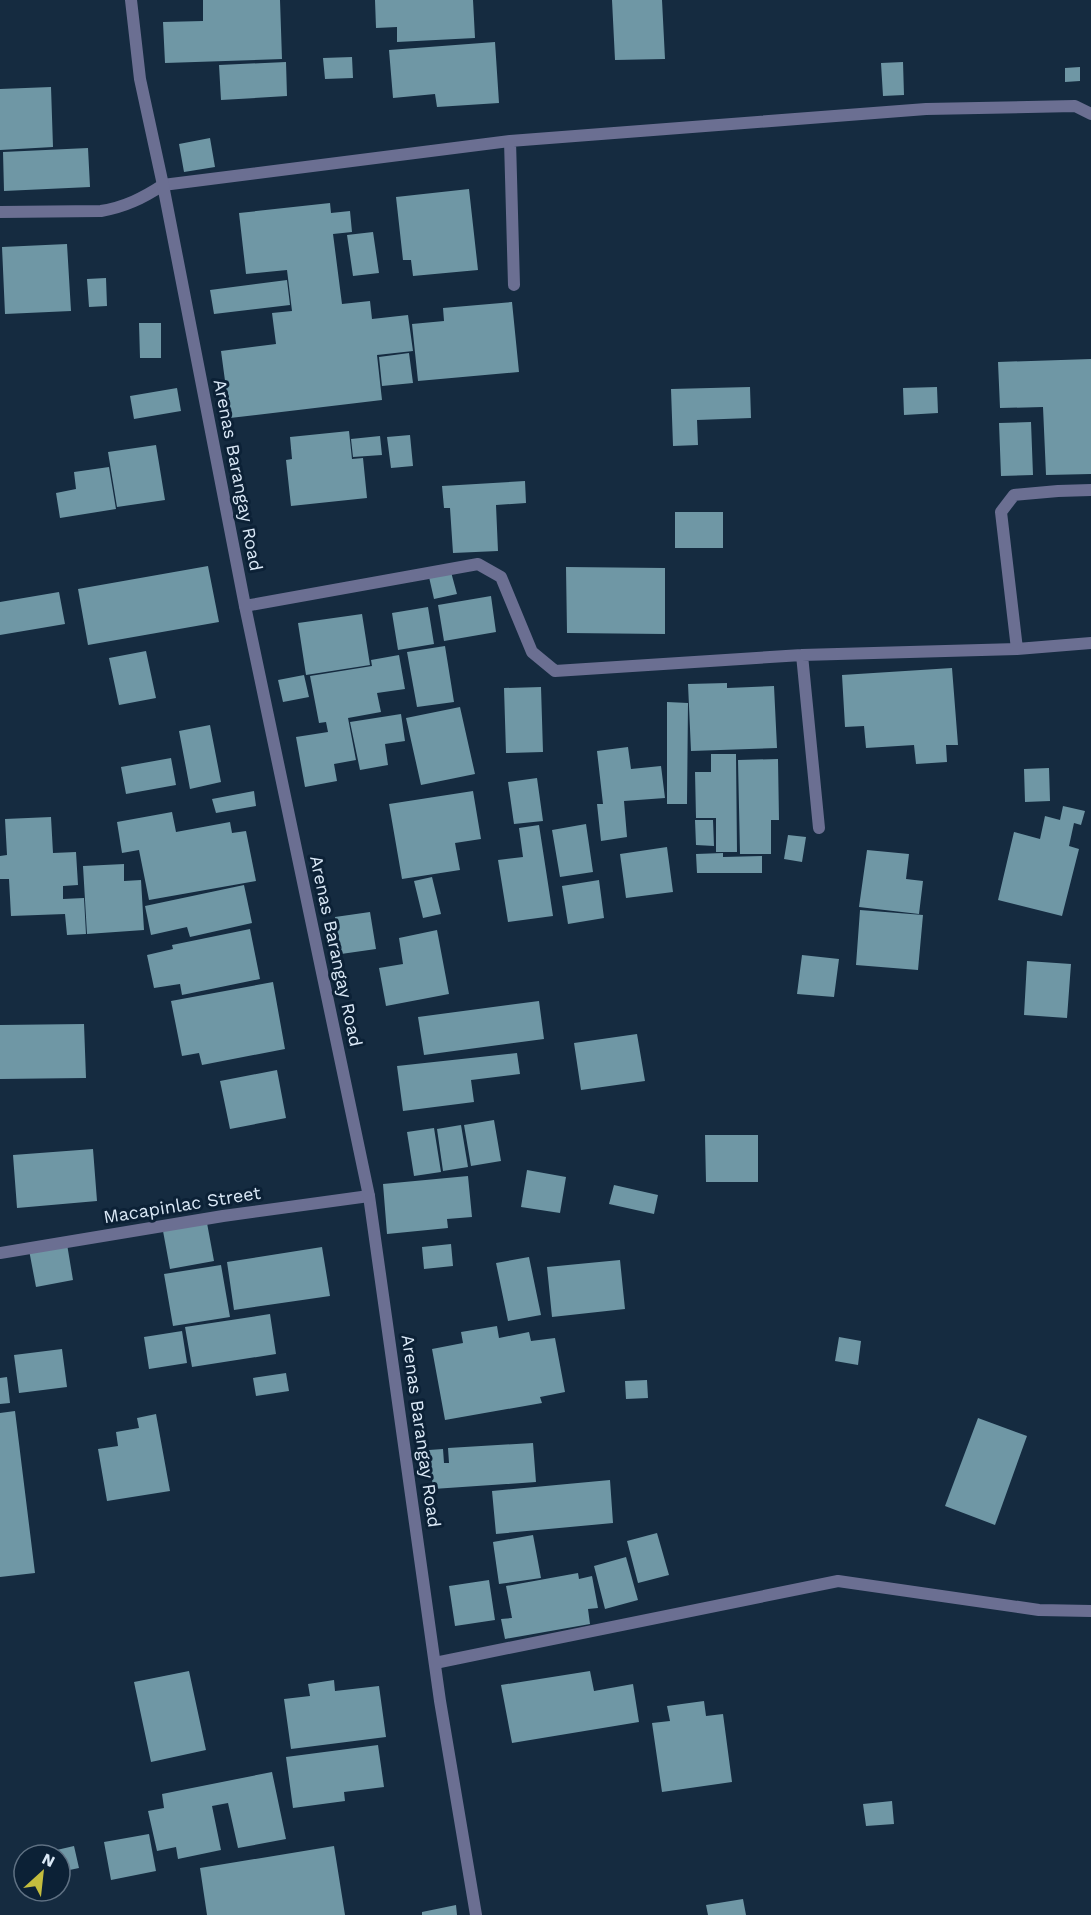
<svg xmlns="http://www.w3.org/2000/svg" width="1091" height="1915" viewBox="0 0 1091 1915" font-family="'Work Sans',sans-serif">
  <rect width="100%" height="100%" fill="#152b40"/>
  <!-- building -->
  <path fill="#6f97a5" d="M 203,0 L 280,0 L 282,59 L 165,63 L 163,22 L 203,21 Z
    M 375,0 L 473,0 L 475,38 L 397,42 L 397,27 L 376,28 Z
    M 612,0 L 662,0 L 665,59 L 615,60 Z
    M 495,42 L 499,103 L 437,107 L 435,94 L 393,98 L 389,50 Z
    M 352,57 L 353,78 L 325,79 L 323,58 Z
    M 286,62 L 287,96 L 221,100 L 219,65 Z
    M 903,62 L 904,95 L 883,96 L 881,63 Z
    M 1080,67 L 1080,81 L 1065,82 L 1065,68 Z
    M 51,87 L 53,147 L 0,150 L 0,89 Z
    M 210,138 L 215,167 L 184,172 L 179,144 Z
    M 88,148 L 90,187 L 4,191 L 3,152 Z
    M 469,189 L 478,270 L 413,276 L 411,260 L 403,260 L 396,197 Z
    M 330,203 L 331,213 L 350,211 L 352,232 L 333,234 L 342,304 L 370,301 L 372,319 L 408,315 L 413,351 L 377,355 L 382,400 L 230,418 L 221,351 L 276,344 L 272,313 L 292,311 L 287,270 L 246,274 L 239,213 Z
    M 373,232 L 379,273 L 353,276 L 347,235 Z
    M 67,244 L 71,311 L 5,314 L 2,247 Z
    M 106,278 L 107,306 L 89,307 L 87,279 Z
    M 287,280 L 290,305 L 214,314 L 210,290 Z
    M 512,302 L 519,372 L 418,381 L 412,324 L 444,321 L 443,308 Z
    M 139,323 L 161,323 L 161,358 L 140,358 Z
    M 409,353 L 413,383 L 382,386 L 379,357 Z
    M 1091,359 L 1091,474 L 1046,475 L 1043,407 L 1000,408 L 998,362 Z
    M 750,387 L 751,418 L 697,420 L 698,445 L 673,446 L 671,389 Z
    M 937,387 L 938,413 L 904,415 L 903,388 Z
    M 177,388 L 181,411 L 134,419 L 130,396 Z
    M 1031,422 L 1033,475 L 1001,476 L 999,423 Z
    M 349,431 L 352,459 L 363,458 L 367,498 L 291,506 L 286,460 L 292,459 L 290,437 Z
    M 410,435 L 413,466 L 391,468 L 387,437 Z
    M 380,436 L 382,455 L 353,457 L 351,439 Z
    M 156,445 L 165,500 L 117,507 L 108,452 Z
    M 109,467 L 116,509 L 60,518 L 56,493 L 76,489 L 74,472 Z
    M 525,481 L 526,503 L 496,505 L 498,551 L 453,553 L 450,508 L 444,508 L 442,486 Z
    M 675,512 L 723,512 L 723,548 L 675,548 Z
    M 208,566 L 219,622 L 88,645 L 78,589 Z
    M 566,567 L 665,568 L 665,634 L 567,633 Z
    M 451,572 L 457,594 L 434,599 L 429,577 Z
    M 59,592 L 65,624 L 0,635 L 0,602 Z
    M 491,596 L 496,632 L 444,641 L 438,605 Z
    M 428,607 L 434,644 L 398,650 L 392,613 Z
    M 362,614 L 370,665 L 306,675 L 298,623 Z
    M 445,646 L 454,702 L 417,707 L 407,652 Z
    M 146,651 L 156,698 L 119,705 L 109,658 Z
    M 399,655 L 405,689 L 377,693 L 381,712 L 348,718 L 356,760 L 334,764 L 337,781 L 305,787 L 296,737 L 328,732 L 326,722 L 319,723 L 310,676 L 372,666 L 371,660 Z
    M 952,668 L 958,745 L 946,745 L 947,762 L 916,764 L 914,745 L 866,748 L 864,726 L 845,727 L 842,675 Z
    M 304,675 L 309,697 L 283,702 L 278,680 Z
    M 727,683 L 727,688 L 774,686 L 777,748 L 691,751 L 688,684 Z
    M 541,687 L 543,752 L 506,753 L 504,688 Z
    M 667,702 L 688,703 L 687,804 L 667,804 Z
    M 460,707 L 475,774 L 421,785 L 406,718 Z
    M 401,714 L 405,741 L 385,744 L 388,765 L 360,770 L 350,722 Z
    M 210,725 L 221,782 L 190,789 L 179,731 Z
    M 628,747 L 631,769 L 661,766 L 665,798 L 624,801 L 627,837 L 601,841 L 597,804 L 603,804 L 597,751 Z
    M 711,754 L 736,754 L 737,852 L 716,852 L 716,818 L 696,818 L 695,772 L 711,772 Z
    M 171,758 L 176,785 L 126,794 L 121,767 Z
    M 778,759 L 779,820 L 771,820 L 771,854 L 740,854 L 738,760 Z
    M 1049,768 L 1050,801 L 1025,802 L 1024,769 Z
    M 537,778 L 543,821 L 514,824 L 508,782 Z
    M 254,791 L 256,806 L 216,813 L 212,799 Z
    M 473,791 L 481,839 L 455,843 L 460,870 L 402,879 L 389,804 Z
    M 1063,806 L 1085,811 L 1081,825 L 1074,823 L 1069,846 L 1079,849 L 1062,916 L 998,900 L 1014,832 L 1040,839 L 1045,816 L 1060,820 Z
    M 172,812 L 176,832 L 230,822 L 232,833 L 246,831 L 256,881 L 149,900 L 139,850 L 122,853 L 117,822 Z
    M 51,817 L 53,853 L 76,852 L 78,885 L 63,886 L 63,899 L 84,898 L 86,934 L 67,935 L 65,914 L 11,916 L 9,879 L 0,879 L 0,856 L 7,855 L 5,819 Z
    M 695,820 L 713,820 L 714,846 L 696,845 Z
    M 586,824 L 593,872 L 560,877 L 552,830 Z
    M 539,825 L 553,916 L 508,922 L 498,860 L 523,857 L 519,828 Z
    M 788,835 L 806,837 L 802,862 L 784,859 Z
    M 667,847 L 673,892 L 626,898 L 620,854 Z
    M 867,850 L 909,854 L 906,879 L 923,881 L 919,914 L 859,907 Z
    M 723,853 L 723,857 L 762,856 L 762,873 L 697,873 L 696,854 Z
    M 124,864 L 124,881 L 141,880 L 144,930 L 87,934 L 83,866 Z
    M 432,877 L 441,914 L 423,918 L 414,881 Z
    M 599,880 L 604,918 L 568,924 L 562,886 Z
    M 244,885 L 252,923 L 190,937 L 187,927 L 151,935 L 145,906 Z
    M 860,910 L 923,915 L 918,970 L 856,965 Z
    M 370,912 L 376,949 L 341,954 L 335,917 Z
    M 250,929 L 260,979 L 182,995 L 180,984 L 154,988 L 147,955 L 173,949 L 172,945 Z
    M 437,930 L 449,994 L 386,1006 L 379,968 L 403,964 L 399,938 Z
    M 802,955 L 839,959 L 834,997 L 797,994 Z
    M 1027,961 L 1071,964 L 1067,1018 L 1024,1015 Z
    M 273,982 L 285,1049 L 202,1065 L 199,1053 L 182,1056 L 171,1001 Z
    M 539,1001 L 544,1039 L 424,1055 L 418,1017 Z
    M 84,1024 L 86,1078 L 0,1079 L 0,1025 Z
    M 637,1034 L 645,1081 L 581,1090 L 574,1043 Z
    M 517,1053 L 520,1074 L 471,1080 L 474,1102 L 403,1111 L 397,1066 Z
    M 277,1070 L 286,1118 L 230,1129 L 220,1081 Z
    M 494,1120 L 501,1161 L 471,1166 L 464,1125 Z
    M 461,1125 L 468,1167 L 443,1171 L 437,1129 Z
    M 434,1128 L 441,1172 L 414,1176 L 407,1132 Z
    M 705,1135 L 758,1135 L 758,1182 L 706,1182 Z
    M 93,1149 L 97,1201 L 17,1208 L 13,1155 Z
    M 527,1170 L 566,1177 L 560,1213 L 521,1207 Z
    M 468,1176 L 472,1217 L 447,1219 L 448,1228 L 387,1234 L 383,1184 Z
    M 614,1185 L 658,1195 L 654,1214 L 609,1204 Z
    M 207,1223 L 214,1261 L 170,1269 L 163,1231 Z
    M 67,1244 L 73,1280 L 36,1287 L 29,1250 Z
    M 451,1244 L 453,1266 L 424,1269 L 422,1247 Z
    M 322,1247 L 330,1296 L 234,1310 L 227,1262 Z
    M 529,1257 L 541,1315 L 508,1321 L 496,1263 Z
    M 620,1260 L 625,1309 L 552,1317 L 547,1267 Z
    M 221,1265 L 230,1317 L 173,1326 L 164,1274 Z
    M 270,1314 L 276,1354 L 192,1367 L 185,1327 Z
    M 497,1326 L 499,1338 L 529,1332 L 531,1341 L 555,1338 L 565,1392 L 540,1397 L 542,1403 L 445,1420 L 432,1349 L 463,1343 L 461,1332 Z
    M 182,1331 L 187,1363 L 149,1369 L 144,1337 Z
    M 839,1337 L 861,1341 L 858,1365 L 835,1361 Z
    M 62,1349 L 67,1387 L 19,1393 L 14,1355 Z
    M 286,1373 L 289,1391 L 256,1396 L 253,1378 Z
    M 7,1377 L 10,1403 L 0,1404 L 0,1378 Z
    M 647,1380 L 648,1398 L 626,1399 L 625,1381 Z
    M 15,1411 L 35,1573 L 0,1577 L 0,1413 Z
    M 156,1414 L 170,1491 L 107,1501 L 98,1449 L 118,1446 L 116,1432 L 139,1428 L 137,1418 Z
    M 978,1418 L 1027,1436 L 995,1525 L 945,1506 Z
    M 533,1443 L 536,1482 L 433,1489 L 429,1450 L 443,1449 L 444,1463 L 449,1463 L 448,1448 Z
    M 610,1480 L 613,1523 L 496,1534 L 492,1491 Z
    M 657,1533 L 669,1575 L 638,1583 L 627,1541 Z
    M 533,1535 L 541,1578 L 499,1584 L 493,1542 Z
    M 626,1557 L 638,1600 L 605,1609 L 594,1566 Z
    M 578,1573 L 579,1579 L 592,1576 L 598,1608 L 588,1609 L 590,1624 L 505,1639 L 501,1619 L 512,1618 L 506,1586 Z
    M 489,1580 L 495,1620 L 455,1626 L 449,1586 Z
    M 189,1671 L 206,1750 L 151,1762 L 134,1682 Z
    M 590,1671 L 594,1691 L 633,1684 L 639,1722 L 512,1743 L 501,1685 Z
    M 334,1680 L 335,1691 L 379,1686 L 386,1737 L 291,1749 L 284,1699 L 310,1696 L 308,1684 Z
    M 704,1701 L 706,1716 L 723,1714 L 732,1782 L 662,1792 L 652,1723 L 670,1721 L 667,1706 Z
    M 378,1745 L 384,1787 L 344,1792 L 345,1801 L 293,1808 L 286,1757 Z
    M 272,1772 L 286,1839 L 238,1848 L 228,1803 L 212,1806 L 221,1850 L 178,1859 L 176,1847 L 157,1851 L 148,1811 L 164,1808 L 162,1794 Z
    M 892,1801 L 894,1824 L 866,1826 L 863,1804 Z
    M 149,1834 L 156,1871 L 111,1880 L 104,1842 Z
    M 74,1846 L 79,1868 L 60,1872 L 60,1855 L 35,1855 Z
    M 334,1846 L 345,1915 L 207,1915 L 200,1868 Z
    M 743,1899 L 746,1915 L 708,1915 L 706,1905 Z
    M 456,1905 L 457,1915 L 422,1915 L 422,1912 Z"/>
  <g fill="none" stroke-linecap="round" stroke-linejoin="round">
    <!-- minor -->
    <path stroke="#6b6f92" stroke-width="12" d="M 510,141 L 926,109 L 1075,106 L 1091,114
      M 0,212 L 101,211 C 125,207 143,198 163,185 L 510,141 L 514,285
      M 245,606 L 478,564 L 501,577 L 532,652 L 555,671 L 802,655 L 1017,649 L 1091,643
      M 1017,649 L 1001,512 L 1014,495 L 1058,491 L 1091,490
      M 802,655 L 819,828
      M 0,1253 L 223,1216 L 369,1196
      M 435,1663 L 838,1581 L 1039,1610 L 1091,1611"/>
    <!-- tertiary -->
    <path stroke="#6b6f92" stroke-width="12" d="M 131,0 L 140,79 L 163,185 L 245,606 L 369,1196 L 440,1701 L 476,1915"/>
  </g>
  <g text-anchor="middle" stroke-width="6" stroke-linejoin="round" paint-order="stroke">
    <!-- street labels -->
    <g font-size="18" fill="#dbe9f7" stroke="#0c2136">
      <text transform="translate(238 475) rotate(79)" y="6">Arenas Barangay Road</text>
      <text transform="translate(336 951) rotate(78)" y="6">Arenas Barangay Road</text>
      <text transform="translate(182 1205) rotate(-9)" y="6">Macapinlac Street</text>
      <text transform="translate(421 1431) rotate(82)" y="6">Arenas Barangay Road</text>
    </g>
  </g>
  <!-- north arrow -->
  <g transform="translate(42 1873) rotate(27)"><circle r="28" fill="#0c2136" stroke="#5f7183" stroke-width="1.5"/>
  <path d="M0-4.5L10 22L0 15L-10 22Z" fill="#c4bd3e"/>
  <text y="-9" font-size="16" font-weight="bold" text-anchor="middle" fill="#dbe9f7">N</text>
  </g>
</svg>
